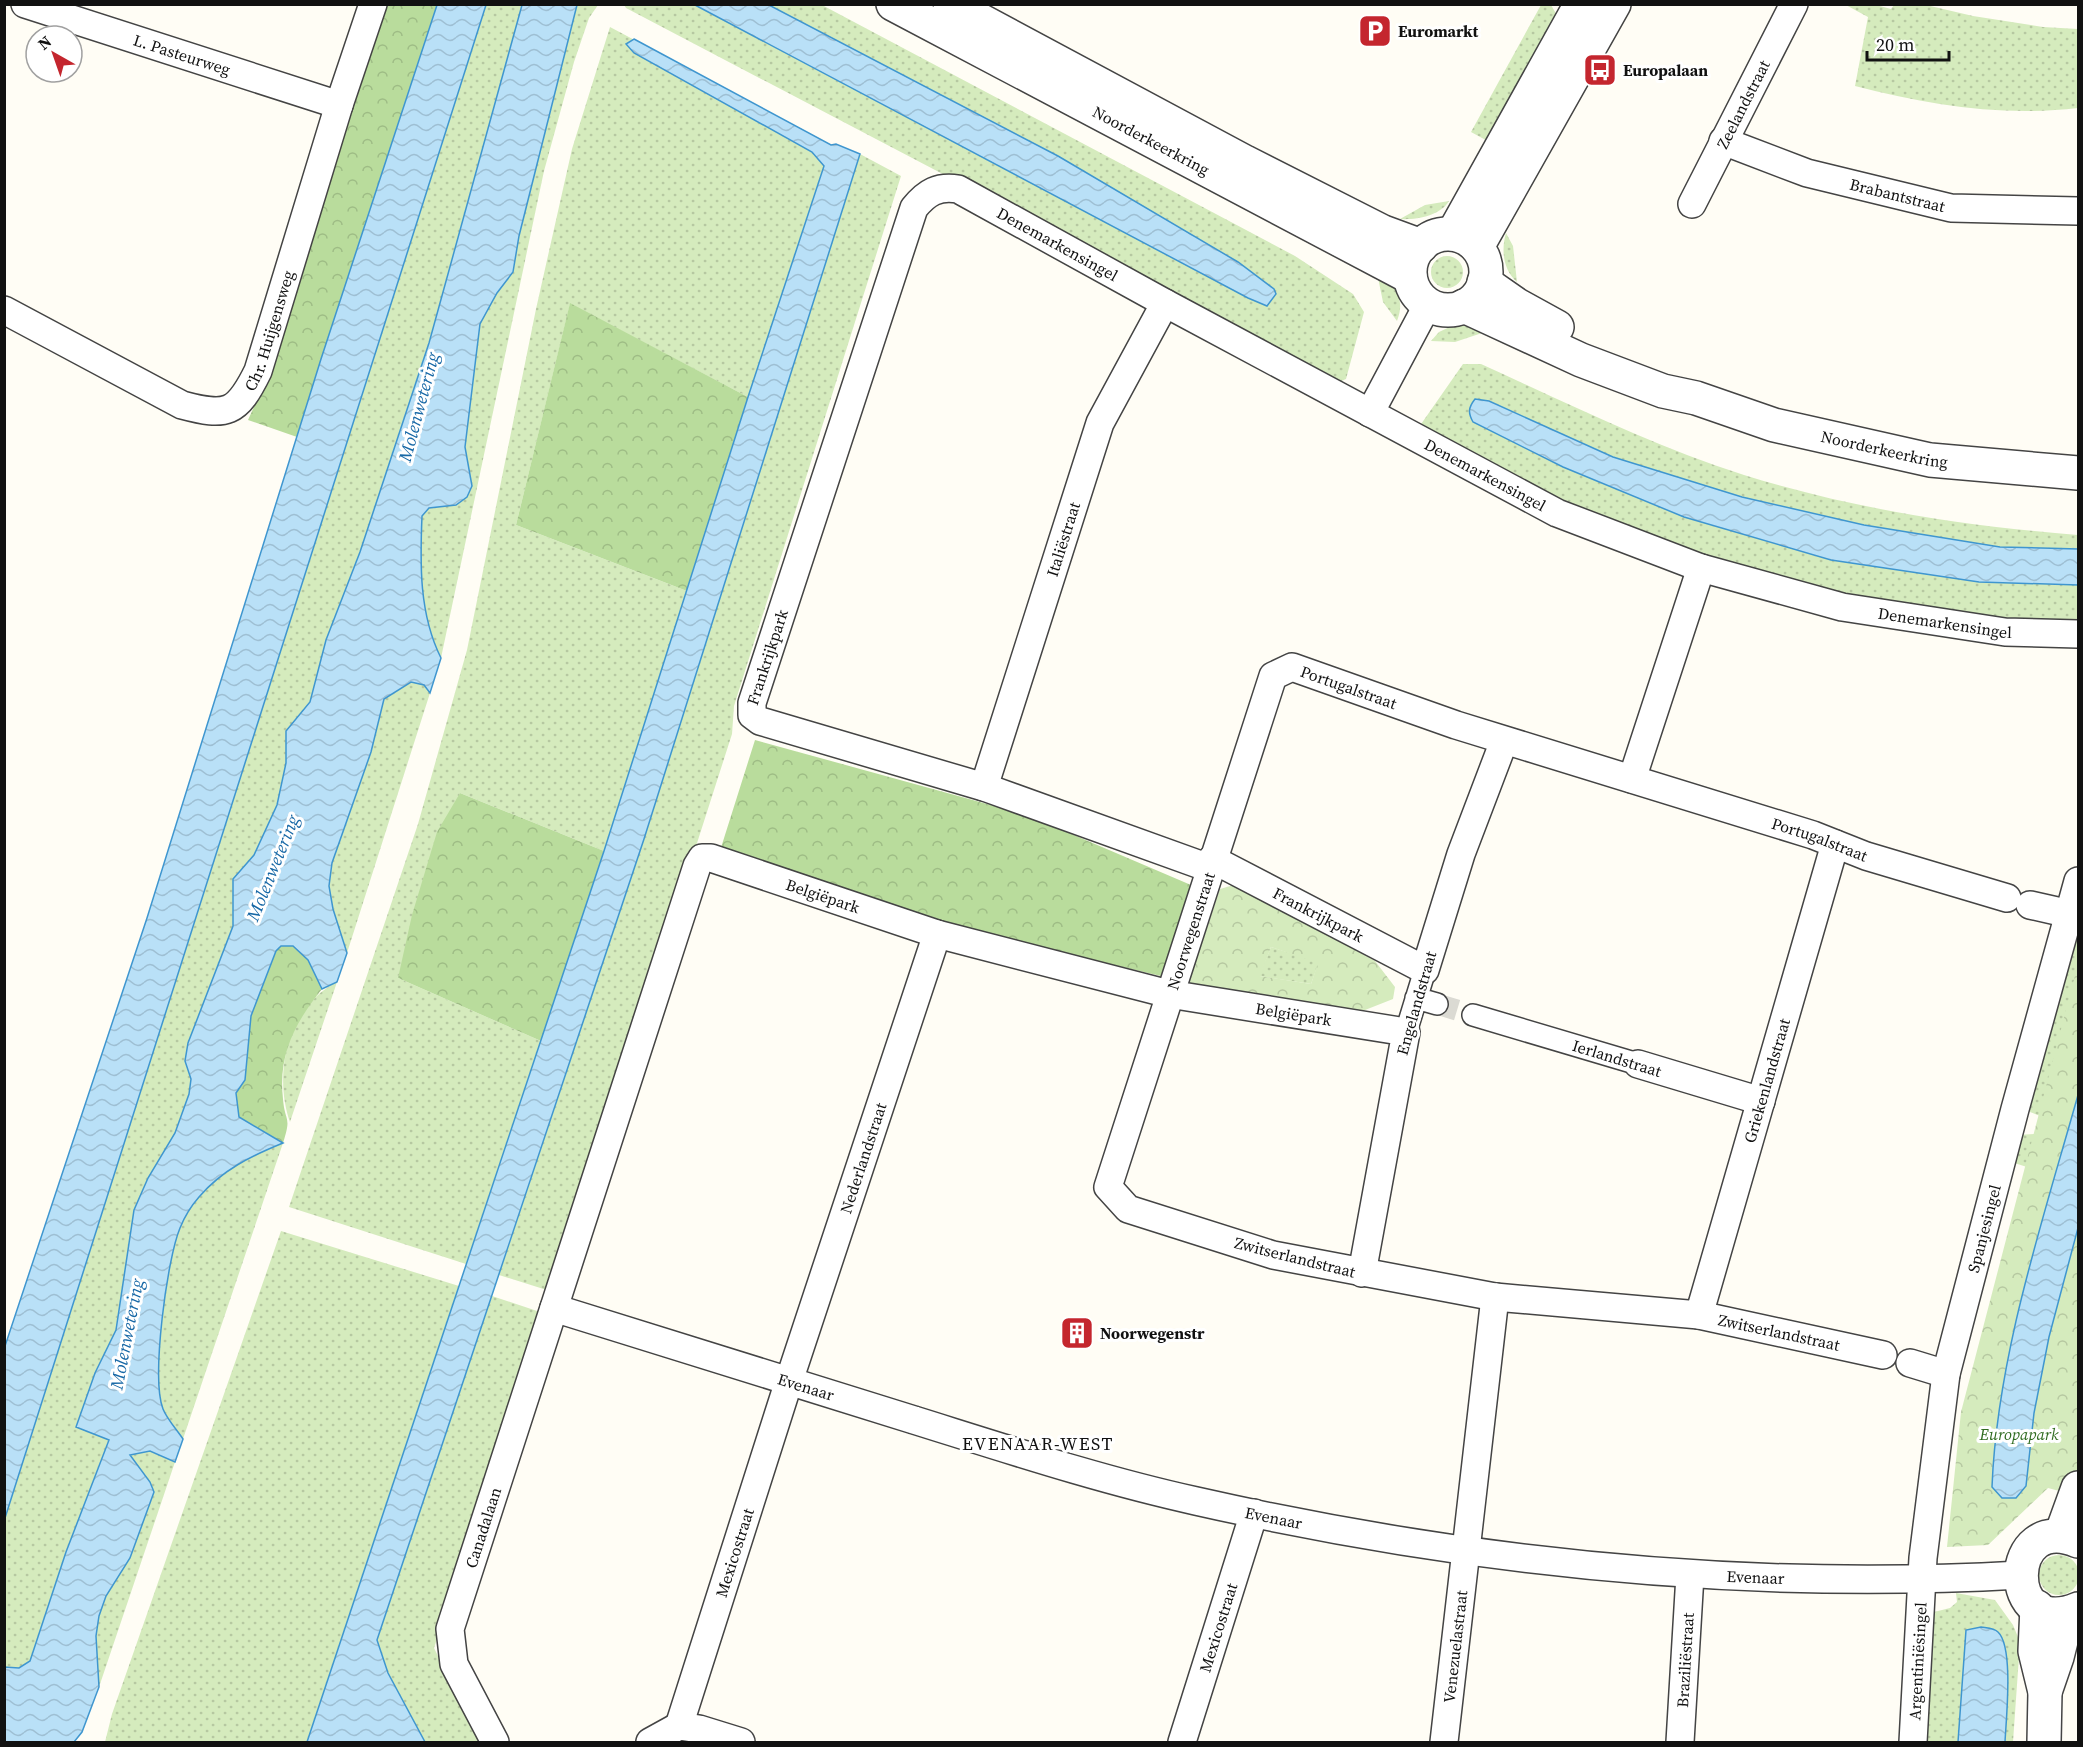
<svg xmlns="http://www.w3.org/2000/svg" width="2083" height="1747" viewBox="0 0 2083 1747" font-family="'Source Serif 4',serif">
  <defs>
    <pattern id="grass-dots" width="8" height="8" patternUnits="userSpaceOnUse" patternTransform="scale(1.5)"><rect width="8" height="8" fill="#d5ebbd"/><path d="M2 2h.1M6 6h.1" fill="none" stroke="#b6c8a1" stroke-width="1.8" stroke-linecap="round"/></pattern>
    <pattern id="forest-crowns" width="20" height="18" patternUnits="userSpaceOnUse" patternTransform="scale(1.5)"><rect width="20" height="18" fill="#b9dc9c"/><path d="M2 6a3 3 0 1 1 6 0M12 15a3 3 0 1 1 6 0" fill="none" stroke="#9ebc85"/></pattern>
    <pattern id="park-crowns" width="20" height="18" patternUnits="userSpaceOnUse" patternTransform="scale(1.5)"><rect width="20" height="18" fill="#d5ebbd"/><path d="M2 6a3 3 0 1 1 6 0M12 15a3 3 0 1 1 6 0" fill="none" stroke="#b6c8a1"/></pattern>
    <pattern id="water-waves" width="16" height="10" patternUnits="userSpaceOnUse" patternTransform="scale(1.5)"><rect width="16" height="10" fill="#b9e0f7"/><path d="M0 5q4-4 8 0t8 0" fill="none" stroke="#9ebfd3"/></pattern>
  </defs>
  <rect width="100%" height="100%" fill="#fffdf5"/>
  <!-- grass -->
  <path fill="url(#grass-dots)" d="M 1844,4 L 1876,5 L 1891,9 L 1894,5 L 1926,5 L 1973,16 L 2043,27 L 2078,29 L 2078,108 C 2003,117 1928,105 1855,86 L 1868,17 Z
    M 486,5 L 522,5 L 429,343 L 360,552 L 326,640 L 310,702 L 286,732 L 286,763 L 277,805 L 254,855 L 233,879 L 233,926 L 185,1061 L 191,1079 L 189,1094 L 175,1133 L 148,1178 L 134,1210 L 116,1330 L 95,1373 L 76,1426 L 109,1439 L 66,1552 L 30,1661 L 19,1668 L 5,1667 L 5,1518 Z
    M 577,5 L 598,5 L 589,18 L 574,62 L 544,171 L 441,658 C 418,614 420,564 422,516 L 429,508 L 456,504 L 472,486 L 465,447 L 480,324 L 497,293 L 513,271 L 519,236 Z
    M 624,5 L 695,5 L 1248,298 L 1267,306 L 1274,289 L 1238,262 L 1058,156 L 769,5 L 822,5 L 1295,256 L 1353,294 L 1364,312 L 1346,379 L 1339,382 L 626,8 Z
    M 1541,5 L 1551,5 L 1558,17 L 1493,144 L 1471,132 Z
    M 610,27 L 832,145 L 748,397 L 570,304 L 516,525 L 687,591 L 604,851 L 460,793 L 398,978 L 541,1041 L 466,1264 L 289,1207 L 418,824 L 467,650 L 536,309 L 572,149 Z
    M 860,154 L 901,176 L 734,706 L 732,734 L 553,1292 L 499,1275 L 644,839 Z
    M 1449,201 C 1440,216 1416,220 1400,219 L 1425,205 Z
    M 1506,233 L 1513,246 L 1517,282 C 1503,270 1501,250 1506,233 Z
    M1431 272a16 16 0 1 1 32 0a16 16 0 1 1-32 0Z
    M 1377,273 C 1395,285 1406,298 1397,321 L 1383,302 Z
    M 1454,325 L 1466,326 L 1482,333 L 1455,342 L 1431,341 L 1439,332 Z
    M 1463,364 L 1481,364 C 1567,403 1653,446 1744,475 C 1853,509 1965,526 2078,535 L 2078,549 L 2000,547 L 1864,525 L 1742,497 L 1613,457 L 1489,401 L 1469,414 L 1473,422 L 1563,467 L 1684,517 L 1831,560 L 1979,582 L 2078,585 L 2078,624 L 1956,613 L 1839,596 L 1664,547 L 1539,489 L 1419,427 Z
    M 411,682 L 424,685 L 430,693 L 347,953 L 333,910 L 329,886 L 332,863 L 371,752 L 384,699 Z
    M 2078,915 L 2078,1095 L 2056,1176 L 2008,1161 L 2017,1135 L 2034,1134 L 2044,1124 L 2045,1118 L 2030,1112 L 2027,1098 Z
    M 1271,947 L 1319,962 L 1311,984 L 1259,976 Z
    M 337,982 L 290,1122 C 273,1074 287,1007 337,982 Z
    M 283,1143 L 183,1439 C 177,1430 167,1419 163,1409 C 151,1378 167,1259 180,1228 C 184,1218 192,1205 199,1197 C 222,1170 251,1156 283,1143 Z
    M 281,1231 L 459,1286 L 307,1742 L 105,1742 L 112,1714 Z
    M 492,1296 L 543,1313 L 434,1648 L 481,1742 L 425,1742 L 388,1673 L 377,1640 Z
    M 150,1451 L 175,1462 L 99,1687 L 96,1636 L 99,1616 L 106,1596 L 130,1558 L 150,1482 L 130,1455 Z
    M2039 1575a20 20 0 1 1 40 0a20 20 0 1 1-40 0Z
    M 1956,1593 L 1995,1600 L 2013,1625 L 2020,1642 L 2013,1742 L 2005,1742 L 2007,1655 L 1966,1630 L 1958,1742 L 1927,1742 L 1934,1612 L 1950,1608 L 1957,1602 Z"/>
  <!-- forest -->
  <path fill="url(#forest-crowns)" d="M 384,5 L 437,5 L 297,437 L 248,420 L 277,357 Z
    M 570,303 L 748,397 L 687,591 L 516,525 Z
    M 755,740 L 1027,815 L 1191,885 L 1161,976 L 926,921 L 719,854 Z
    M 460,793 L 604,851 L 541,1041 L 398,978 L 412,915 L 437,832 Z
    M 281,946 L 293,946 L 308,960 L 322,989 C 295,1023 278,1054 283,1099 C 285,1123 292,1115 283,1143 L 239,1117 L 236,1093 L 245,1080 L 251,1016 L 276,951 Z"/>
  <!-- park -->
  <path fill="url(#park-crowns)" fill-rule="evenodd" d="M 1237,884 L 1375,961 L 1395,987 L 1393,999 L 1360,1012 L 1188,985 L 1220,889 ZM 1271,947 L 1318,963 L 1311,984 L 1260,976 Z
    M 2078,964 L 2078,1496 L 2048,1488 L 1988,1545 L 1947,1547 L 1961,1412 Z"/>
  <!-- water -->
  <path fill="url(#water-waves)" stroke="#3f96cf" stroke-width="1.5" d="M 437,5 L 486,5 L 5,1518 L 5,1346 L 147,918 L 321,359 Z
    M 522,5 L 577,5 L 519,236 L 513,272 L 497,293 L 480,324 L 465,447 L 472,486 L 467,497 L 456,505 L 429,508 L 422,516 C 420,564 419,614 441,658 L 430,693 L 424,685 L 411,682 L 384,699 L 371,752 L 332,863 L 329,886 L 333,909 L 347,953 L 337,982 L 322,989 L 308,960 L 293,946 L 281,946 L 276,951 L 251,1016 L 245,1080 L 236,1093 L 239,1117 L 283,1143 C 251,1156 222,1170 199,1197 C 192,1205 184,1218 180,1228 C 167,1259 151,1378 163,1409 C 167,1419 177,1430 183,1439 L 175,1462 L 150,1451 L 130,1455 L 150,1482 L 154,1492 L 130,1558 L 106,1596 L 99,1616 L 96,1636 L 99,1687 L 82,1732 L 74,1742 L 5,1742 L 5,1667 L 19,1668 L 30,1661 L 66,1552 L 109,1440 L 76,1427 L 95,1373 L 116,1330 L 134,1210 L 148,1178 L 175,1133 L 189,1094 L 191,1079 L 185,1061 L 188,1043 L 233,926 L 233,879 L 254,855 L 277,805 L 286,763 L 286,731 L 310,702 L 326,640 L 360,552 L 429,343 Z
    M 695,5 L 769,5 L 1058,156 L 1238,262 L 1274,289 L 1276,294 L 1267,306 L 1248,298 Z
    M 634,39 L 831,145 L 836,144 L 860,154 L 644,839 L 377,1640 L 388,1673 L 425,1742 L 307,1742 L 604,851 L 748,397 L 824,166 L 812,152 L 634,53 L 626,44 Z
    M 1475,399 L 1489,401 L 1613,457 L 1742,497 L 1864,525 L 2000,547 L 2078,549 L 2078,585 L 1979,582 L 1831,560 L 1684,517 L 1563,467 L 1473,422 C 1468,413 1468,408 1475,399 Z
    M 2078,1095 L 2078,1228 L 2049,1337 L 2034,1413 L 2026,1486 L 2016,1498 L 2002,1498 L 1992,1487 C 1997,1356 2043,1220 2078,1095 Z
    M 1981,1627 C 1987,1628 1994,1628 1998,1632 C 2014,1647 2006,1720 2005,1742 L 1958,1742 L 1966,1630 Z"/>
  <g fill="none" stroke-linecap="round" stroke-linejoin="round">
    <!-- pedestrian-tunnel -->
    <path stroke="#dbdad3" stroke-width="21" stroke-dasharray="21 10" stroke-linecap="butt" d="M 1437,1004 L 1473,1015"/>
    <defs>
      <path id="pedestrian" d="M 1416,998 L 1437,1004
        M 1473,1015 L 1638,1064
        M 1406,1032 L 1425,970"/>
      <g id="minor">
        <path id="s1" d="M 25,4 L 339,105"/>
        <path id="s2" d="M 1723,141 L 1807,173 L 1951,208 L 2078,211"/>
        <path id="s3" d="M 1692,204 L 1794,4"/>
        <path id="s4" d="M 4,310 L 182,405 C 227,417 237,414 258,371 L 339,105 L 373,4"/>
        <path d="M 1370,413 L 1428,304"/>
        <path d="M 1632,779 L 1701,568"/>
        <path id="s5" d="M 984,787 L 1100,423 L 1165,303"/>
        <path id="s6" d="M 1212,859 L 1425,970 L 1461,854 L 1504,741"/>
        <path id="s7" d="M 1209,868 L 984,787 L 760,721 L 752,715 L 752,703 L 914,208 C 927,192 938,186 958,189 L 1165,303 L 1557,513 L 1701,568 L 1842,607 L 2005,632 L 2078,634"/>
        <path d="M 2030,905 L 2070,914"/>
        <path d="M 1638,1064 L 1761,1101"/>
        <path id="s8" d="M 554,1308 C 674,1346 794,1383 914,1420 C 1007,1449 1101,1480 1196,1501 C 1466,1562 1743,1591 2020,1575"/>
        <path id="s9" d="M 1699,1315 L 1835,844"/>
        <path id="s10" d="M 1883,1355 L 1699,1315 L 1495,1297 L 1273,1255 L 1128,1209 L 1108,1187 L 1273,676 L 1292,667 L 1456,725 L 1813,835 L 1866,856 L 2007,898"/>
        <path d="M 1910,1363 L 1946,1374"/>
        <path id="s11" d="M 679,1726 L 789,1381 L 937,934"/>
        <path id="s12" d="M 495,1742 L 454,1664 L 450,1629 L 697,866 L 702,858 L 711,858 L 937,934 L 1169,994 L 1406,1032 L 1362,1273"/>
        <path d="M 650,1742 L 679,1726 L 699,1729 L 741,1742"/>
        <path id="s13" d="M 1182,1742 L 1254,1513"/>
        <path id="s14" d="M 1444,1742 L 1495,1297"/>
        <path id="s15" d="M 1680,1742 L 1690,1575"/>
        <path id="s16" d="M 1913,1742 L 1923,1558 L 1946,1374 L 2015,1109 L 2078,881"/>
      </g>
      <g id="tertiary">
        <path id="s17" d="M 893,4 L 1410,277"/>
        <path d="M 950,4 L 1245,162 L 1383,232 L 1421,246"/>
        <path d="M 1453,234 L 1581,4"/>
        <circle cx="1448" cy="272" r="38"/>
        <path d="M 1477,247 L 1614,4"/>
        <path d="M 1484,282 L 1517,305 L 1557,327"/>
        <path id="s18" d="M 1464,306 L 1581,360 L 1663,391 L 1696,398 L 1774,425 L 1930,460 L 2078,473"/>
        <path d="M 2061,1535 L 2078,1488"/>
        <path d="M 2078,1541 C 2004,1509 2001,1641 2078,1609"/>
        <path d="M 2037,1607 L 2035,1651 L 2045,1692 L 2044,1742"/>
        <path d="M 2045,1692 L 2057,1657 L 2068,1613"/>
      </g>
    </defs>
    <!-- pedestrian casing -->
    <use href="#pedestrian" stroke="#444" stroke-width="24"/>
    <!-- minor casing -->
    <use href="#minor" stroke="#444" stroke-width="30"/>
    <!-- tertiary casing -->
    <use href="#tertiary" stroke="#444" stroke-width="36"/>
    <!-- pedestrian -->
    <use href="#pedestrian" stroke="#fff" stroke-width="21"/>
    <!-- minor -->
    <use href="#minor" stroke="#fff" stroke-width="27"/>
    <!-- tertiary -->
    <use href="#tertiary" stroke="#fff" stroke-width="33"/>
  </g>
  <!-- icons -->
  <defs>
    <symbol id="parking-square" viewBox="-11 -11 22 22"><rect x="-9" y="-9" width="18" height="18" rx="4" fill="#c4262e" stroke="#fff"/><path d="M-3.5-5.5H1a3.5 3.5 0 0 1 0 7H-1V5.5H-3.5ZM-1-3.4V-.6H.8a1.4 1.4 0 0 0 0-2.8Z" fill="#fff"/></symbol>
    <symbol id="bus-square" viewBox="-11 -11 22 22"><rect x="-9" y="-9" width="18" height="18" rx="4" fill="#c4262e" stroke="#fff"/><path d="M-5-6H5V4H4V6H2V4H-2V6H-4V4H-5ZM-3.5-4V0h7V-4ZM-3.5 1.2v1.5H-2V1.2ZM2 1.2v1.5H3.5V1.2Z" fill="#fff"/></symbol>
    <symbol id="building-square" viewBox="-11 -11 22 22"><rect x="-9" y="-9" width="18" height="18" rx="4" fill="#c4262e" stroke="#fff"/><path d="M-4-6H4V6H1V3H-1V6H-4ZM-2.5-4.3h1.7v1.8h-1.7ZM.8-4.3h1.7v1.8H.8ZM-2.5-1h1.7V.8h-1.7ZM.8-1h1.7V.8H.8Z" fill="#fff"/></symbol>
  </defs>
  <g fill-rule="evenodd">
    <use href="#parking-square" x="1356" y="12" width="38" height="38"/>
    <use href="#bus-square" x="1581" y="51" width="38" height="38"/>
    <use href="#building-square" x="1058" y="1314" width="38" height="38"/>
  </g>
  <g text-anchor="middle" stroke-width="6" stroke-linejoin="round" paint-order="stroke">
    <!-- poi labels -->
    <g font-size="16" font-weight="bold" fill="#111" stroke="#fff" text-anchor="start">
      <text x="1398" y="37">Euromarkt</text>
      <text x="1623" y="76">Europalaan</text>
      <text x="1100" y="1339">Noorwegenstr</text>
    </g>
    <!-- street labels -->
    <g font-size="16" fill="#111" stroke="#fff">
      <text dy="6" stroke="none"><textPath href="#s1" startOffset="165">L. Pasteurweg</textPath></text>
      <text dy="6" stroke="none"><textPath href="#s3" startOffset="112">Zeelandstraat</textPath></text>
      <text dy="6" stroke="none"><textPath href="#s17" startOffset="292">Noorderkeerkring</textPath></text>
      <text dy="6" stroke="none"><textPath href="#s2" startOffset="183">Brabantstraat</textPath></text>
      <text dy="6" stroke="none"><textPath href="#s7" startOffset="1180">Denemarkensingel</textPath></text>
      <text dy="6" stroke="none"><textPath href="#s4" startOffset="340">Chr. Huijgensweg</textPath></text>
      <text dy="6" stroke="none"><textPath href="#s18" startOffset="446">Noorderkeerkring</textPath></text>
      <text dy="6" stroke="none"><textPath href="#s7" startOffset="1666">Denemarkensingel</textPath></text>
      <text dy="6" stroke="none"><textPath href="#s5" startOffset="260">Italiëstraat</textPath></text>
      <text dy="6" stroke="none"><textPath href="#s7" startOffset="2152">Denemarkensingel</textPath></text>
      <text dy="6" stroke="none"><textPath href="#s7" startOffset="543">Frankrijkpark</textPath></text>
      <text dy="6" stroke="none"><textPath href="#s10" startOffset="1419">Portugalstraat</textPath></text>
      <text dy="6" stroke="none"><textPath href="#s10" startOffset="1914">Portugalstraat</textPath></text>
      <text dy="6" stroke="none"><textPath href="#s12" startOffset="1062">Belgiëpark</textPath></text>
      <text dy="6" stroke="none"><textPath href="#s6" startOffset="120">Frankrijkpark</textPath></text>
      <text dy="6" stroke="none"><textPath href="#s10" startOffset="1070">Noorwegenstraat</textPath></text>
      <text transform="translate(1416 1003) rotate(-74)" y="6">Engelandstraat</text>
      <text dy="6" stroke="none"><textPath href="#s12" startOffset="1548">Belgiëpark</textPath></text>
      <text transform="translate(1617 1058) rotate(17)" y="6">Ierlandstraat</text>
      <text dy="6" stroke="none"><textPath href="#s9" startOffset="244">Griekenlandstraat</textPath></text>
      <text dy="6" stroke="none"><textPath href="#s11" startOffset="597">Nederlandstraat</textPath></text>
      <text dy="6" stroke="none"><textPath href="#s16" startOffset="520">Spanjesingel</textPath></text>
      <text transform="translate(1295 1257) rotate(14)" y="6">Zwitserlandstraat</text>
      <text transform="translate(1779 1332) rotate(12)" y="6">Zwitserlandstraat</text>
      <text dy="6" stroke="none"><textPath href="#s8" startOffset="264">Evenaar</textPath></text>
      <text dy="6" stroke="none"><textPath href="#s8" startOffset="750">Evenaar</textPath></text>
      <text dy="6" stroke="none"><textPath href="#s12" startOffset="230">Canadalaan</textPath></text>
      <text dy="6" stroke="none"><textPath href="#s11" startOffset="182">Mexicostraat</textPath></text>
      <text dy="6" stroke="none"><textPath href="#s8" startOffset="1236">Evenaar</textPath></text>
      <text dy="6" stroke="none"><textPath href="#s13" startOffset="120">Mexicostraat</textPath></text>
      <text dy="6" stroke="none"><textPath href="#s14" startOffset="96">Venezuelastraat</textPath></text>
      <text dy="6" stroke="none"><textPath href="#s15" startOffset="82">Braziliëstraat</textPath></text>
      <text dy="6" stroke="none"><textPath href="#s16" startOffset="81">Argentiniësingel</textPath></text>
    </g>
    <!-- park labels -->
    <g font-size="16" font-style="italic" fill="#2f6b1f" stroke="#fff">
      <text x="2019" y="1440">Europapark</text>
    </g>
    <!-- water labels -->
    <g font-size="18" font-style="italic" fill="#1768a6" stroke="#fff">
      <text transform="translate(419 407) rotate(-75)" y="6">Molenwetering</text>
      <text transform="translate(273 868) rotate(-68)" y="6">Molenwetering</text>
      <text transform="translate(127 1334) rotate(-79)" y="6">Molenwetering</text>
    </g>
    <!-- neighbourhood labels -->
    <g font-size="18" letter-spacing="1.5" fill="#111" stroke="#fff">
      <text x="1038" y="1450">EVENAAR-WEST</text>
    </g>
  </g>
  <!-- border -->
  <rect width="2083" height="1747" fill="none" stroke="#111111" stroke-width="12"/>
  <!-- north arrow -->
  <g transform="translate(54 54) rotate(320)"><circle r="28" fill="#ffffff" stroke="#a0a0a0" stroke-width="1.5"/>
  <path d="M0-4.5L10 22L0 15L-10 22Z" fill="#c4262e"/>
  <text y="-9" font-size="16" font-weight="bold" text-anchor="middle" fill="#111111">N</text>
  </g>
  <!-- scale -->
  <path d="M1867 51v9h82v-9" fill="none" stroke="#111111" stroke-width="3"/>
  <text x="1876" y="51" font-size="18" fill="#111111" stroke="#ffffff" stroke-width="4.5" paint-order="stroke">20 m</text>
</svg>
